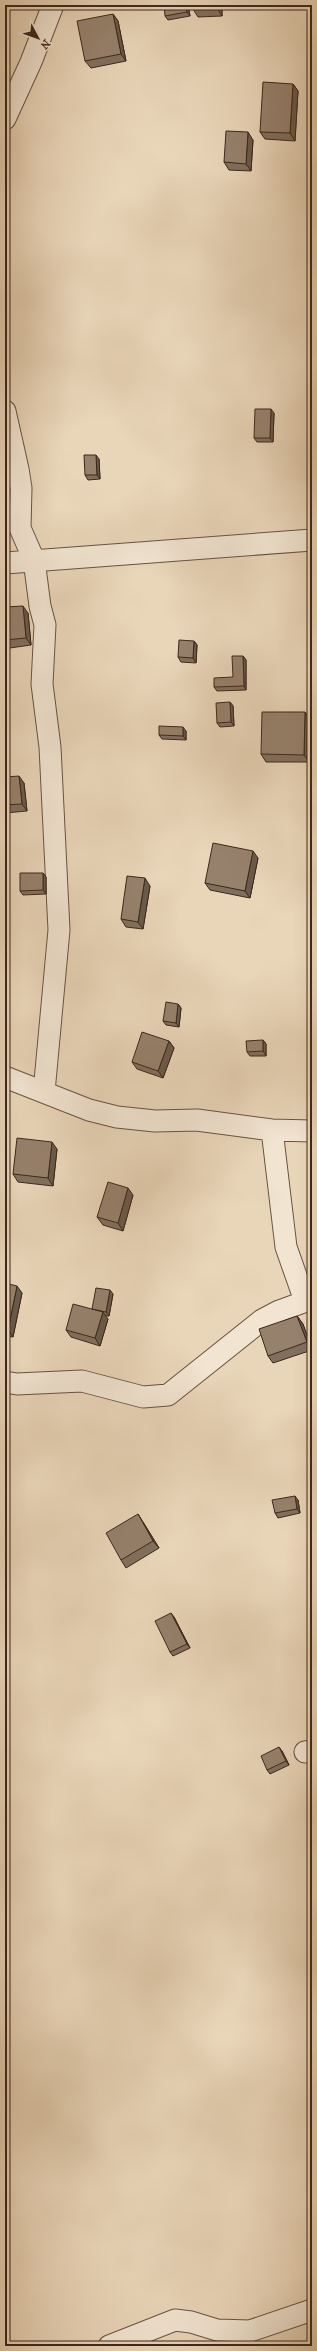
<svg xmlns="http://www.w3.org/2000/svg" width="317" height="2351" viewBox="0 0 317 2351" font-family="'IM FELL French Canon',serif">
  <rect width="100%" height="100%" fill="#e9d5b8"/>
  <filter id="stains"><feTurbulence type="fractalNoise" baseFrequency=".005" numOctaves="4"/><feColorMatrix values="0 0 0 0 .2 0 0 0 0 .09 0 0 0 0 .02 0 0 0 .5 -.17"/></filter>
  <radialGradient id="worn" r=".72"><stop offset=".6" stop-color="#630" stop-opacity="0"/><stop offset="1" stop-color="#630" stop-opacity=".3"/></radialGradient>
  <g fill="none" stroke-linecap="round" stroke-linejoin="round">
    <defs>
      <path id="minor" d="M 5,119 L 31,62 L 53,5
        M 5,411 L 18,469 L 21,488 L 20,528 L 34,560 L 40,606 L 45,625 L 42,684 L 50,747 L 59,930 L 44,1092
        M 5,563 L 312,540
        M 5,1077 L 89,1110 L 117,1117 L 155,1121 L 197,1120 L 272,1130 L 312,1131
        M 272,1130 L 286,1247 L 305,1301
        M 5,1382 L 17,1384 L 82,1381 L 143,1397 L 168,1395 L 262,1320 L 279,1311 L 312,1299
        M 305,1752 L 312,1751
        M 109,2346 L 175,2320 L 191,2322 L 217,2330 L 250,2331 L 312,2310"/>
    </defs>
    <!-- minor casing -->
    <use href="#minor" stroke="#685243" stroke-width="23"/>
    <!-- minor -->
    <use href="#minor" stroke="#f1e4d1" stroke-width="21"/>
  </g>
  <!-- wall -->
  <path fill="#816f5e" stroke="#3d271c" d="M 188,5 L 190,16 L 168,20 L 165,16 Z
    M 193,5 L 222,5 L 222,16 L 198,17 L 193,9 Z
    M 113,14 L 118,21 L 126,61 L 91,68 L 85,61 Z
    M 293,84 L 298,91 L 295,141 L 265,139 L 260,132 Z
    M 253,140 L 251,171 L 229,170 L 224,162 Z
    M 274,413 L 273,442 L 257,442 L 254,438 Z
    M 99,459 L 100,479 L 88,480 L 85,475 Z
    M 5,607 L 28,613 L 31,645 L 10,648 L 5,641 Z
    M 194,641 L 197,645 L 196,663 L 181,662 L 178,657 Z
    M 243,656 L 246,660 L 246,690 L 217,691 L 214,687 L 233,677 Z
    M 230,702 L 233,706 L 234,726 L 220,727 L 217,723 Z
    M 305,712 L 310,720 L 309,762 L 266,762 L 261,754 Z
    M 186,731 L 186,740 L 162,739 L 159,735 Z
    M 5,777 L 24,783 L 27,811 L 5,813 Z
    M 258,858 L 250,898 L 210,890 L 205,883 Z
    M 43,873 L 46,877 L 46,894 L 23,895 L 20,891 Z
    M 150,886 L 143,929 L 126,927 L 121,919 Z
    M 178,1004 L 181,1008 L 179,1027 L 166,1025 L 163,1021 Z
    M 263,1040 L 266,1044 L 266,1056 L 250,1056 L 247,1052 Z
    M 169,1041 L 174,1048 L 163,1078 L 137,1069 L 132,1062 Z
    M 57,1149 L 53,1186 L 18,1182 L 13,1174 Z
    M 133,1195 L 123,1231 L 103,1225 L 97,1217 Z
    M 5,1283 L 22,1293 L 13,1337 L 5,1336 Z
    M 113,1294 L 109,1316 L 105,1316 L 108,1319 L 100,1346 L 71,1337 L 66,1330 L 92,1309 Z
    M 297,1316 L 303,1324 L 312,1350 L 273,1363 L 268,1356 Z
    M 298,1500 L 300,1513 L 278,1518 L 275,1513 Z
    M 143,1522 L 159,1548 L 126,1568 L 121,1560 Z
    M 174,1617 L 190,1648 L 173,1656 L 170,1652 Z
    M 282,1751 L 289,1765 L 270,1774 L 267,1770 Z"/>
  <!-- shaded-wall -->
  <path fill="#695a4c" stroke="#3d271c" d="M 186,5 L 188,5 L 190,16 L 187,12 Z
    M 217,5 L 222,5 L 222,16 L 217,8 Z
    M 113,14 L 118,21 L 126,61 L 121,54 Z
    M 293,84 L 298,91 L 295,141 L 290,133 Z
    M 248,132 L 253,140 L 251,171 L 246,164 Z
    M 271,409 L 274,413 L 273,442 L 270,438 Z
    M 96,455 L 99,459 L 100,479 L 97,475 Z
    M 23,606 L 28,613 L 31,645 L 26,638 Z
    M 194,641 L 197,645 L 196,663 L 193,658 Z
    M 243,656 L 246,660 L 246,690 L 244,686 Z
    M 230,702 L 233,706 L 234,726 L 231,722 Z
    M 305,712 L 310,720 L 309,762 L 304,755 Z
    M 183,727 L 186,731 L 186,740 L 183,736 Z
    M 19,776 L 24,783 L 27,811 L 22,804 Z
    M 253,851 L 258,858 L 250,898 L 245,891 Z
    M 43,873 L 46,877 L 46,894 L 43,890 Z
    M 145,878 L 150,886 L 143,929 L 138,922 Z
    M 178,1004 L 181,1008 L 179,1027 L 176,1023 Z
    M 263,1040 L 266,1044 L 266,1056 L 263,1051 Z
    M 169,1041 L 174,1048 L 163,1078 L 158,1071 Z
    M 52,1142 L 57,1149 L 53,1186 L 48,1178 Z
    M 128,1188 L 133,1195 L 123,1231 L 118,1223 Z
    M 17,1286 L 22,1293 L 13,1337 L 8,1330 Z
    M 110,1290 L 113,1294 L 109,1316 L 106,1312 Z
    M 103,1312 L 108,1319 L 100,1346 L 95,1338 Z
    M 297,1316 L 303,1324 L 312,1350 L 307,1342 Z
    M 295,1496 L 298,1500 L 300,1513 L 297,1509 Z
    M 138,1514 L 143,1522 L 159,1548 L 153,1541 Z
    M 171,1613 L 174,1617 L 190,1648 L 187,1644 Z
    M 279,1747 L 282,1751 L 289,1765 L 286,1761 Z"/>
  <!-- building -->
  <path fill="#96816d" stroke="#3d271c" d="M 164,5 L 186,5 L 187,12 L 165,16 Z
    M 193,5 L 217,5 L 217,8 L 193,9 Z
    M 113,14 L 121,54 L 85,61 L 77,21 Z
    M 263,82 L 293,84 L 290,133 L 260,132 Z
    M 226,131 L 248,132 L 246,164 L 224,162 Z
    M 255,409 L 271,409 L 270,438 L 254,438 Z
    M 84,455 L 96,455 L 97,475 L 85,475 Z
    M 23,606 L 26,638 L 5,640 L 5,607 Z
    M 179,640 L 194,641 L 193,658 L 178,657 Z
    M 232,656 L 243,656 L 244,686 L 214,687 L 214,678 L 233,677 Z
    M 230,702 L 231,722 L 217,723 L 216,703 Z
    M 262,712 L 305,712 L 304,755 L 261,754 Z
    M 159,726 L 183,727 L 183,736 L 159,735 Z
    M 19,776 L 22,804 L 5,805 L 5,777 Z
    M 213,843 L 253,851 L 245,891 L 205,883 Z
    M 20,873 L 43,873 L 43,890 L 20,891 Z
    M 127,876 L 145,878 L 138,922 L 121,919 Z
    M 166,1002 L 178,1004 L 176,1023 L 163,1021 Z
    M 142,1032 L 169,1041 L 158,1071 L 132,1062 Z
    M 263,1040 L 263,1051 L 247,1052 L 246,1041 Z
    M 17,1138 L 52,1142 L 48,1178 L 13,1174 Z
    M 108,1182 L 128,1188 L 118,1223 L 97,1217 Z
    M 5,1283 L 17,1286 L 8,1330 L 5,1329 Z
    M 96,1288 L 110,1290 L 106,1312 L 92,1309 Z
    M 73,1304 L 103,1312 L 95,1338 L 66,1330 Z
    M 297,1316 L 307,1342 L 268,1356 L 259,1329 Z
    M 295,1496 L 297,1509 L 275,1513 L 272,1500 Z
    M 138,1514 L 153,1541 L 121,1560 L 106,1533 Z
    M 171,1613 L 187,1644 L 170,1652 L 155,1621 Z
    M 279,1747 L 286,1761 L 267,1770 L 261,1756 Z"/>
  <!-- margin -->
  <rect width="317" height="2351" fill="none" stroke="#e9d5b8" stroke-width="20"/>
  <rect x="6" y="6" width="305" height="2339" fill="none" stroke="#3d271c" stroke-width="2"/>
  <rect x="10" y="10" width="297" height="2331" fill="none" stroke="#3d271c"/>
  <!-- north arrow -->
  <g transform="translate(38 38) rotate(131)" stroke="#f1e4d1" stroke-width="3" paint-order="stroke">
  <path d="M0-3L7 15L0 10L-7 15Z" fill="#3d271c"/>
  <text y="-6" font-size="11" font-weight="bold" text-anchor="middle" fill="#3d271c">N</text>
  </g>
  <rect width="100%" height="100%" filter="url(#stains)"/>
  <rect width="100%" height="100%" fill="url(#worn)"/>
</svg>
